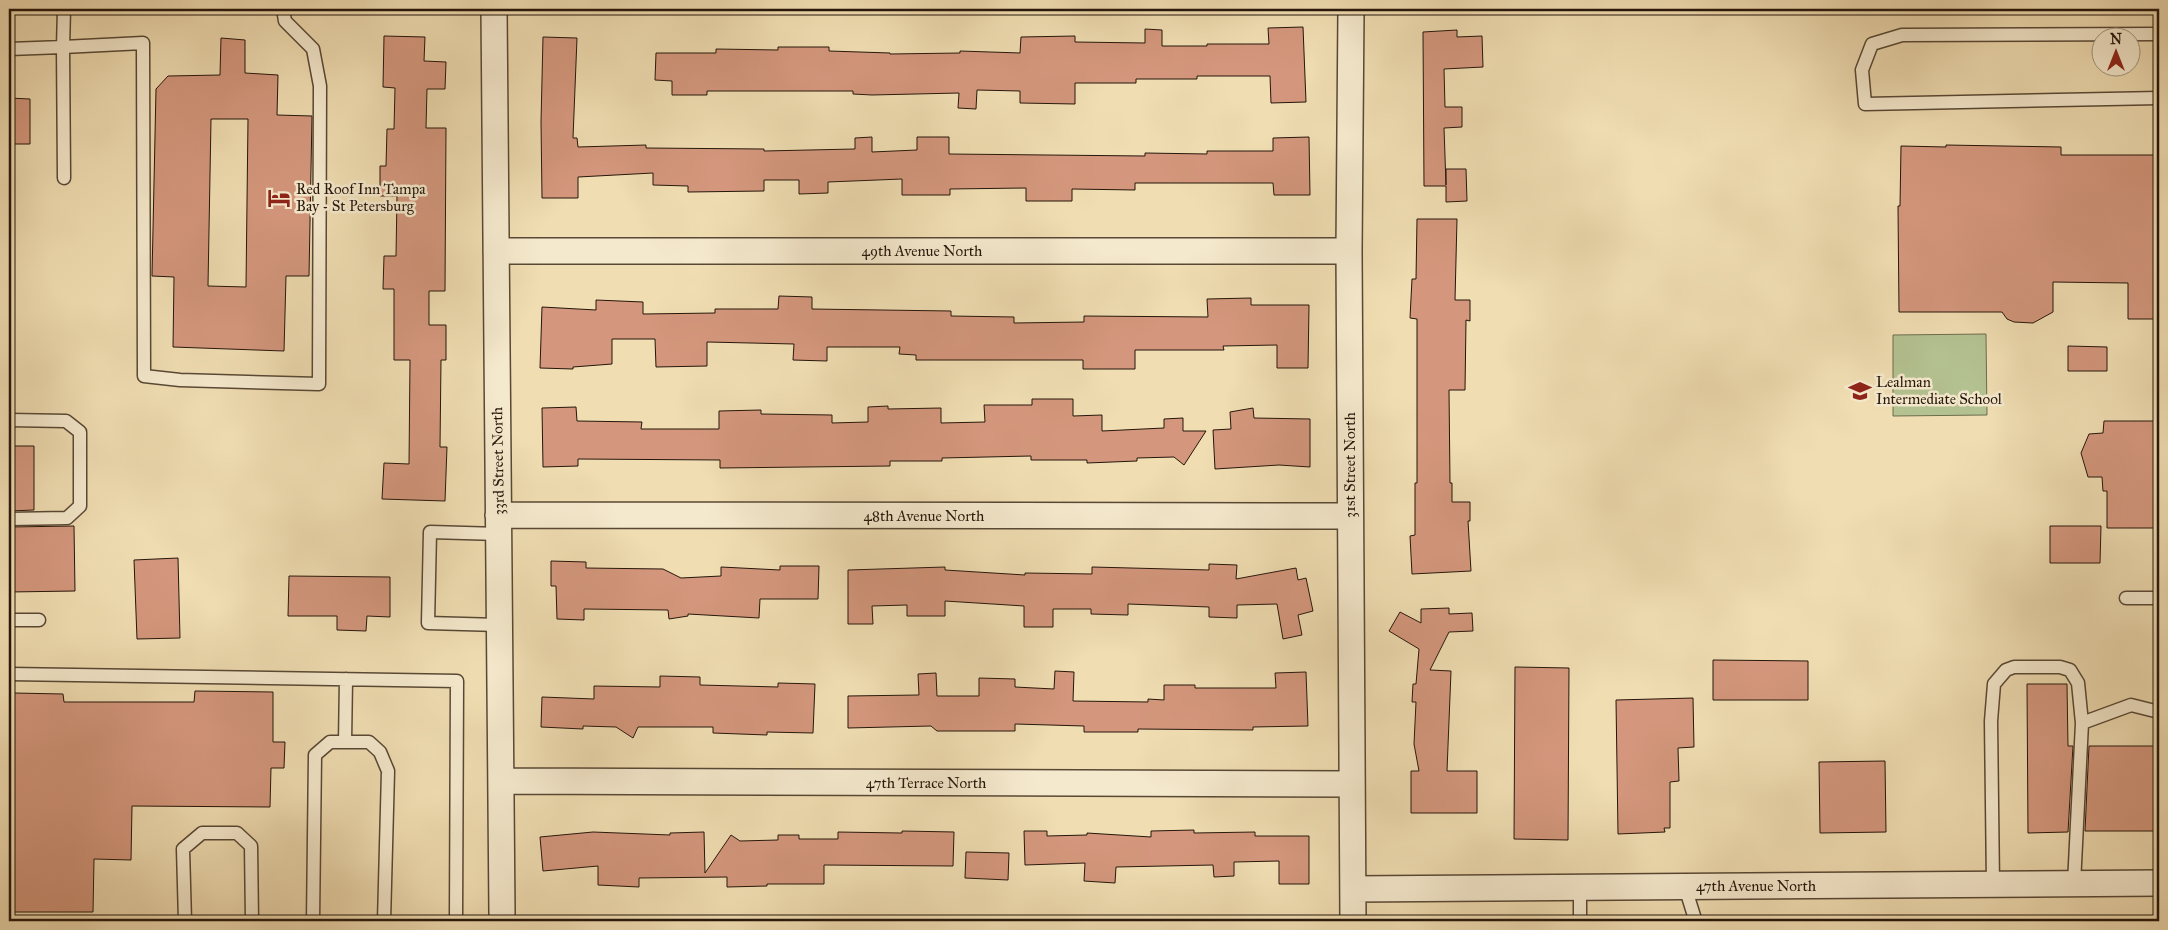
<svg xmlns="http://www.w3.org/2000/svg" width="2168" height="930" viewBox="0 0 2168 930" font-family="'IM FELL Great Primer',serif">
  <rect width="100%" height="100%" fill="#f0ddb2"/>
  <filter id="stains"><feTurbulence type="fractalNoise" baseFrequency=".004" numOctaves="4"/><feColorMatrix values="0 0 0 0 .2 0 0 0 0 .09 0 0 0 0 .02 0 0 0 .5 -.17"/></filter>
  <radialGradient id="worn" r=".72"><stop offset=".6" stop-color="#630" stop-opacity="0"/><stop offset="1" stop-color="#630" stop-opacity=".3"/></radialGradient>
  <!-- green -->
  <path fill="#b4c291" stroke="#6c6c4e" d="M 1986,334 L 1987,415 L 1893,416 L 1893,335 Z"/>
  <!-- building -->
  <path fill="#d4977d" stroke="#25160b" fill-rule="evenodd" d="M 1303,27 L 1306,102 L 1271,103 L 1270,76 L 1197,76 L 1197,79 L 1136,79 L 1136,83 L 1075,83 L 1075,104 L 1020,103 L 1020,91 L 977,90 L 976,109 L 958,108 L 959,93 L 872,95 L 853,94 L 853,91 L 707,91 L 707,95 L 672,95 L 672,81 L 655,80 L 656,53 L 716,53 L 716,49 L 778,50 L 778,47 L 829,47 L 829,51 L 890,53 L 890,54 L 960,53 L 960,51 L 1020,53 L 1021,37 L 1075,36 L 1075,42 L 1145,43 L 1145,29 L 1162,30 L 1162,46 L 1207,46 L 1207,44 L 1269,44 L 1268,28 Z
    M 1457,30 L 1457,37 L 1482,36 L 1483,67 L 1444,69 L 1445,107 L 1462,107 L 1462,127 L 1444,128 L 1446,185 L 1446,169 L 1466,169 L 1467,201 L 1446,202 L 1446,186 L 1424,186 L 1423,32 Z
    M 384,36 L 425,37 L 424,61 L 446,62 L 445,89 L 427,89 L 426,128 L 446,128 L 445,291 L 429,291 L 429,325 L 446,325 L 446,360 L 441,360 L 440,447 L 447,447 L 445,501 L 382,499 L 384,463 L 409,464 L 410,360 L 394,360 L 394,289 L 383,289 L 384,256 L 396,256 L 397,196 L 380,196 L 380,166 L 386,166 L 387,129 L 394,129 L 395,88 L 383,87 Z
    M 543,37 L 577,38 L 573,138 L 577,138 L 578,147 L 646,145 L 646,148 L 764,149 L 764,151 L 855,149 L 855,138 L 872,137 L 872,152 L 917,150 L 917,137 L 949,137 L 949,154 L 1145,156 L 1145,153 L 1207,154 L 1207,151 L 1273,151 L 1273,138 L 1309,137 L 1310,195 L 1274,195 L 1273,183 L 1135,183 L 1135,190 L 1072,189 L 1072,201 L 1026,201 L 1026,188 L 950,189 L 950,195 L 902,195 L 902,179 L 828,182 L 828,193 L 799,194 L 799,180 L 764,180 L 764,191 L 688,192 L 688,186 L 653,185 L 653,173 L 578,177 L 578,198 L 542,198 L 541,122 Z
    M 221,38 L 245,40 L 245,73 L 278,75 L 277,115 L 312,116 L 309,276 L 286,276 L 284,351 L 173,347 L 174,277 L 152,276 L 156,89 L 168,76 L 220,75 ZM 211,119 L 248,119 L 246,287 L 208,286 Z
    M 9,98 L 30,99 L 30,144 L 9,144 Z
    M 1946,145 L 2061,147 L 2061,155 L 2159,155 L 2159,319 L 2128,319 L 2128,283 L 2053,282 L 2053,312 L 2033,323 L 2014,322 L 2007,319 L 2002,312 L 1899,312 L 1898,206 L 1900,206 L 1901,146 L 1946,147 Z
    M 1417,219 L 1457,219 L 1455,300 L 1470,300 L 1470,321 L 1466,320 L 1465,390 L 1449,390 L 1450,483 L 1452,483 L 1452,502 L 1470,502 L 1470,521 L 1468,521 L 1471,571 L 1412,574 L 1410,536 L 1415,535 L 1415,483 L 1417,483 L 1417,319 L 1410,318 L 1412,279 L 1416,279 Z
    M 779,296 L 812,297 L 812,309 L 951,311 L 951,316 L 1014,317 L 1014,323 L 1084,322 L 1084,316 L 1208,317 L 1207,299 L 1251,298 L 1251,305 L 1309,305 L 1308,368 L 1277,368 L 1277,345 L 1223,346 L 1224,350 L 1135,350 L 1135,369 L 1083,369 L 1083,360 L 916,360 L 916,355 L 899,354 L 900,347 L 827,347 L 827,361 L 793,360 L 794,344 L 707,342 L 707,366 L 656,367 L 655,339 L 612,339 L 612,364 L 573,367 L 573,369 L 540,368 L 542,307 L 596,310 L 596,300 L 643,302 L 643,314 L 715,313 L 715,309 L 778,309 Z
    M 2068,346 L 2107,347 L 2107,371 L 2068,371 Z
    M 1032,399 L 1073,399 L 1073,416 L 1102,415 L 1102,431 L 1164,428 L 1164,419 L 1183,418 L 1183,431 L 1206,431 L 1184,465 L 1174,457 L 1137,458 L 1137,461 L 1087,463 L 1087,460 L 1031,460 L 1031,456 L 942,458 L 942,461 L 890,461 L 890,466 L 720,468 L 720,460 L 578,459 L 578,466 L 543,467 L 542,408 L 576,407 L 577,421 L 642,422 L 641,429 L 719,429 L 719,411 L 761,410 L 761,414 L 832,415 L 832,423 L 868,422 L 868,407 L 888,406 L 888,409 L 941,408 L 941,423 L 985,422 L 984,405 L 1032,405 Z
    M 1253,408 L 1254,418 L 1310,419 L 1310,467 L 1279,465 L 1215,469 L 1213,430 L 1231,429 L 1230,412 Z
    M 2104,421 L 2159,421 L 2159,528 L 2107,528 L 2107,491 L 2103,491 L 2102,477 L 2088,477 L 2081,453 L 2089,434 L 2103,433 Z
    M 9,446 L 34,446 L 34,510 L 9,511 Z
    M 74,526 L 75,591 L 9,592 L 9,527 Z
    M 2050,526 L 2101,526 L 2100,563 L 2050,563 Z
    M 178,558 L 180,638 L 137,639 L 134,560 Z
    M 551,561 L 586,562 L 586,568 L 663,569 L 681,578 L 721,576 L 721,567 L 780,570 L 780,566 L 819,566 L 818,599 L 760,599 L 759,618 L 688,614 L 688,616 L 669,619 L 668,610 L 584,609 L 584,620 L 557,619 L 556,586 L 551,586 Z
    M 1209,564 L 1237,565 L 1236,579 L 1296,568 L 1298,580 L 1306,578 L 1313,611 L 1298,615 L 1302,635 L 1283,639 L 1277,604 L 1237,605 L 1237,618 L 1209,617 L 1209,607 L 1128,604 L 1128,615 L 1091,614 L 1091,609 L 1053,609 L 1053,627 L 1024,627 L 1024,606 L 945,601 L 945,616 L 907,616 L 907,605 L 872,606 L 873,624 L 848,624 L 848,570 L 945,567 L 945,570 L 1025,575 L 1025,573 L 1092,574 L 1092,567 L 1209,570 Z
    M 289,576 L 390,577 L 390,617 L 367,616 L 366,631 L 337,630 L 337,616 L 288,616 Z
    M 1449,608 L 1449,614 L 1472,613 L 1473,631 L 1449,632 L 1430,670 L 1451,671 L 1447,771 L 1477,771 L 1477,813 L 1411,813 L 1411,771 L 1419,771 L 1414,744 L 1416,702 L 1412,702 L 1413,684 L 1416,684 L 1419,649 L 1389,631 L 1400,612 L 1421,623 L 1421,609 Z
    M 1713,660 L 1808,661 L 1808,700 L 1713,700 Z
    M 1515,667 L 1569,668 L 1568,840 L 1514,839 Z
    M 1055,671 L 1074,672 L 1073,701 L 1148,702 L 1148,699 L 1164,700 L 1164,685 L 1195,685 L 1195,688 L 1276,688 L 1275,673 L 1306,672 L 1308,726 L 1253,727 L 1253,730 L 1138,729 L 1138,732 L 1084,732 L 1084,726 L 1015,724 L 1015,731 L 937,731 L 931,726 L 848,728 L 848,696 L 919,695 L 918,674 L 936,673 L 937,696 L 979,696 L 979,678 L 1015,679 L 1015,687 L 1054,689 Z
    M 660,676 L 700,677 L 700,685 L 778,687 L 778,683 L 815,684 L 813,733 L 767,732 L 767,735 L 713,733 L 713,727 L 638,727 L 633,738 L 616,727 L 583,726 L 583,729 L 541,727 L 542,697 L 594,699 L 594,686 L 660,687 Z
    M 2027,684 L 2067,684 L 2068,746 L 2073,746 L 2068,832 L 2028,833 Z
    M 195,691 L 273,692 L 273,742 L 285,742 L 284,768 L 271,768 L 270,807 L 132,806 L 131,860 L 94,859 L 93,912 L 9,912 L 9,707 L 13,707 L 14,693 L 63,694 L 64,702 L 194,702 Z
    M 1693,698 L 1694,747 L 1678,748 L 1679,781 L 1670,782 L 1670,828 L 1664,828 L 1665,832 L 1618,834 L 1616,700 Z
    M 2089,746 L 2159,746 L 2159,831 L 2085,831 Z
    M 1885,761 L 1886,832 L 1820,833 L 1819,762 Z
    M 1194,830 L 1194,833 L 1255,832 L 1255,836 L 1309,836 L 1309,884 L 1279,884 L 1279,861 L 1234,862 L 1234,876 L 1214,877 L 1213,865 L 1116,867 L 1115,883 L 1084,881 L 1085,863 L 1025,865 L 1024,831 L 1047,831 L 1047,836 L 1087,835 L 1087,833 L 1151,837 L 1151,831 Z
    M 902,831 L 954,832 L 953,866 L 824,865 L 824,884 L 767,884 L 767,886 L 727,887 L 727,877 L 639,878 L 639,887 L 598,885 L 598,866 L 543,871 L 540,837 L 593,832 L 670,835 L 670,833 L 704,832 L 705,873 L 731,835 L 740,841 L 778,840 L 778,835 L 799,835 L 799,839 L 838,839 L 838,832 L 902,833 Z
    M 966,852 L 1009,853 L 1008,880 L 965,878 Z"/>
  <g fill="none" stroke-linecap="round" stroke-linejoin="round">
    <defs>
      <path id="service" d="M 64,9 L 63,47 L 143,43 L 144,376 L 180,380 L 319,384 L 320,86 L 313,49 L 285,21 L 283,9
        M 2159,34 L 1902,35 L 1872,44 L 1862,70 L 1865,104 L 2159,98
        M 9,49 L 63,47 L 64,178
        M 9,420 L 66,421 L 80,432 L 80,506 L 67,518 L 9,519
        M 499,534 L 430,532 L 428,623 L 499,625
        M 2126,598 L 2159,598
        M 9,620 L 39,620
        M 9,674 L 457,681 L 456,921
        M 345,742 L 369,742 L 380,752 L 388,771 L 384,921
        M 1993,884 L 1991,721 L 1994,684 L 2006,670 L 2014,667 L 2060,667 L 2070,670 L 2078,683 L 2082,723
        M 2074,884 L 2082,723 L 2131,705 L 2159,712
        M 1580,887 L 1580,921
        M 1685,887 L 1695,919 L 1694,921
        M 185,921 L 183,849 L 202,833 L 237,833 L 251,846 L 252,921
        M 313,921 L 315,755 L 330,742 L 345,742 L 346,679"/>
      <path id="minor" d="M 494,9 L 502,913
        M 1351,9 L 1349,251 L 1353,921
        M 496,251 L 1349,251
        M 498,515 L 1350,516
        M 501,781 L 1352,784
        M 1353,889 L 2159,883"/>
    </defs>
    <!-- service casing -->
    <use href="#service" stroke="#584835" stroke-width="15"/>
    <!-- minor casing -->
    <use href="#minor" stroke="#584835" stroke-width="28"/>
    <!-- service -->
    <use href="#service" stroke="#f5e9cd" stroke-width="12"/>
    <!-- minor -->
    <use href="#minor" stroke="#f5e9cd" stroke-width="25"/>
  </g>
  <!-- icons -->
  <defs>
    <symbol id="hotel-bare" viewBox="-9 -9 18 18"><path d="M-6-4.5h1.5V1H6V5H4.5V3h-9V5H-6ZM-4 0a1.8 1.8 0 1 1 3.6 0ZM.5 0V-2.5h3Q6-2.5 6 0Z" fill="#8f2418" stroke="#f5e9cd" stroke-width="2.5" paint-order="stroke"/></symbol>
    <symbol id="school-bare" viewBox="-9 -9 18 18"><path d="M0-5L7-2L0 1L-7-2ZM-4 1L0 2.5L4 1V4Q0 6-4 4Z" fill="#8f2418" stroke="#f5e9cd" stroke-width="2.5" paint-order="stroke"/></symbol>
  </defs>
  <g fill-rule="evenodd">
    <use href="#hotel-bare" x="263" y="182" width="32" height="32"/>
    <use href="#school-bare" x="1844" y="375" width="32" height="32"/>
  </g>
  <g text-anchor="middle" stroke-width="5" stroke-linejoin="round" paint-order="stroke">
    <!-- poi labels -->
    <g font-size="15" fill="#25160b" stroke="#f5e9cd" text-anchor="start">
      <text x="296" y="194">Red Roof Inn Tampa<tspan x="296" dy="17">Bay - St Petersburg</tspan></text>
      <text x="1876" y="387">Lealman<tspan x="1876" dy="17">Intermediate School</tspan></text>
    </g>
    <!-- street labels -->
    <g font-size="15" fill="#25160b" stroke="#f5e9cd">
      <text x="922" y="256">49th Avenue North</text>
      <text transform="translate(498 461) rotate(-91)" y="5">33rd Street North</text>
      <text transform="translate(1350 465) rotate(-90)" y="5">31st Street North</text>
      <text x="924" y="521">48th Avenue North</text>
      <text x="926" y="788">47th Terrace North</text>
      <text x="1756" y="891">47th Avenue North</text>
    </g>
  </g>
  <!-- margin -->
  <rect width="2168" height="930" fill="none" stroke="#f0ddb2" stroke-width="30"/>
  <rect x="10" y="10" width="2148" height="910" fill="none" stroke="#25160b" stroke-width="2.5"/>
  <rect x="15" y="15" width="2138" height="900" fill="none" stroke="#25160b"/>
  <!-- north arrow -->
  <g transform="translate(2116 52)"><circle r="24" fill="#f5e9cd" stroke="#a2957f"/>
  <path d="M0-4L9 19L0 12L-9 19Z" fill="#8f2418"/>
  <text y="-8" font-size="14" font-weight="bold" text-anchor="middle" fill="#25160b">N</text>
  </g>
  <rect width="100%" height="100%" filter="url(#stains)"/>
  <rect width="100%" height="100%" fill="url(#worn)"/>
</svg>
